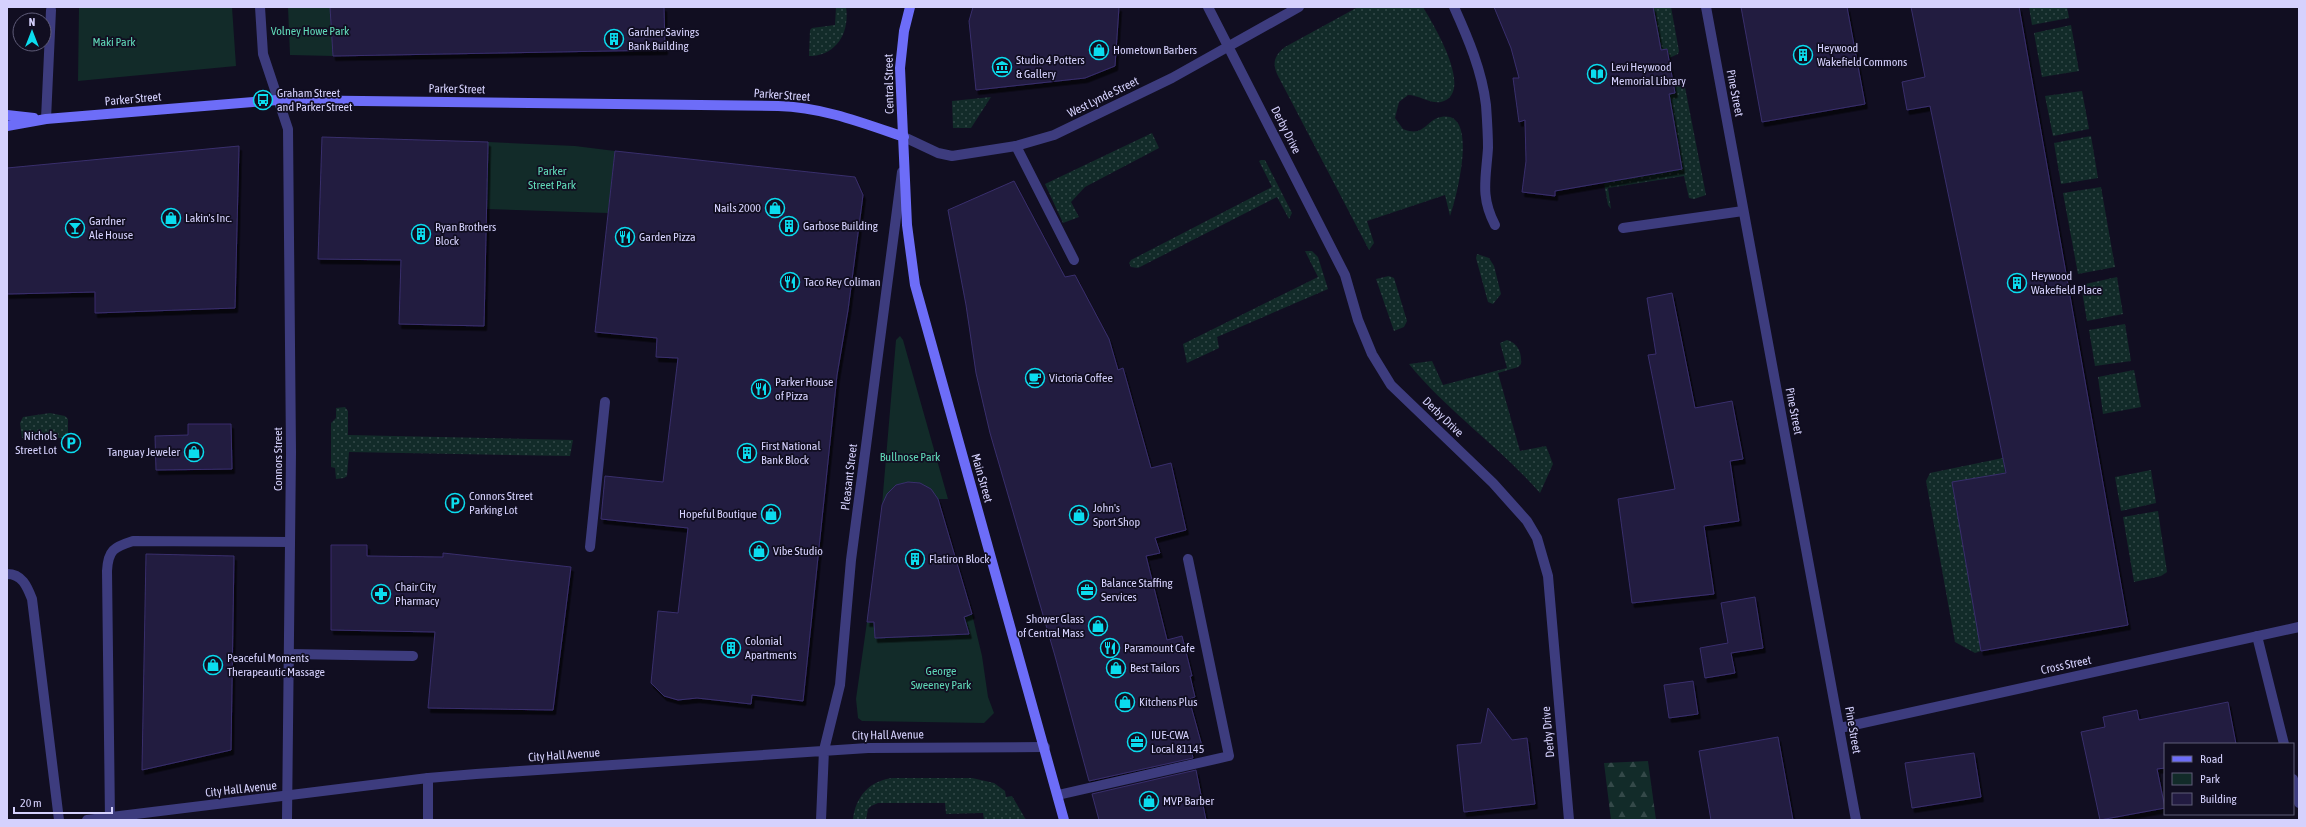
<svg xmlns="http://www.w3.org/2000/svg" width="2306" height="827" viewBox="0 0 2306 827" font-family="'Asap Condensed',sans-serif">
  <defs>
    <pattern id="grass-dots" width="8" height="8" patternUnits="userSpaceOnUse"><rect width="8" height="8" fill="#122b29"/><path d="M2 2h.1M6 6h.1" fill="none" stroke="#344949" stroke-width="1.8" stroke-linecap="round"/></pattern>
    <pattern id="forest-firs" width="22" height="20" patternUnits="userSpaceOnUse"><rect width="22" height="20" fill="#122b29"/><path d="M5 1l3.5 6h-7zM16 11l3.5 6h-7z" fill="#344949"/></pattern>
    <filter id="shadow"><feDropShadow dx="2.5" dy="4.5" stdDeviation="0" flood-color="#0009"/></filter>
  </defs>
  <rect width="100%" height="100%" fill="#110e21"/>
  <!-- grass -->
  <path fill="url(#grass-dots)" d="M 836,7 L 846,7 C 850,33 836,56 809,56 L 810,30 L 812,28 L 835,25 Z
    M 1358,7 L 1423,7 C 1433,24 1473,89 1444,101 C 1433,106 1420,95 1408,95 L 1399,102 L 1395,118 L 1403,129 C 1425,138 1425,120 1441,117 C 1480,109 1456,199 1450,216 L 1445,195 L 1367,221 L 1374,243 L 1369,250 L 1277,74 C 1272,62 1275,55 1285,47 Z
    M 1653,7 L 1671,7 L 1679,51 L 1678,54 L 1669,58 L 1668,49 L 1661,50 Z
    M 2029,7 L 2067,7 L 2069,18 L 2032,25 Z
    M 2071,25 L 2079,71 L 2042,77 L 2034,33 Z
    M 1673,81 L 1681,80 L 1684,82 L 1706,195 L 1694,199 L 1689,198 L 1684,176 L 1608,188 L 1611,209 L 1608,205 L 1604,183 L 1682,169 L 1669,94 L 1675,92 Z
    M 2082,91 L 2089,129 L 2053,136 L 2045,96 Z
    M 991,97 L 971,128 L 953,128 L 952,101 Z
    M 1152,133 L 1159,148 L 1085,187 L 1071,202 L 1079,217 L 1063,223 L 1045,184 Z
    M 2091,136 L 2098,178 L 2061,184 L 2054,143 Z
    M 1261,160 L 1265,160 L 1267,164 L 1290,209 L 1292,213 L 1289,219 L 1277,197 L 1138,268 L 1131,267 L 1129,263 L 1131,260 L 1272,187 L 1259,161 Z
    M 2101,187 L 2115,267 L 2078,274 L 2063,193 Z
    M 1305,251 L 1312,251 L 1318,257 L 1328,289 L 1217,337 L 1219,348 L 1187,363 L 1183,344 L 1318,277 Z
    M 1477,254 L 1489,258 L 1494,266 L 1501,294 L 1493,304 L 1488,302 L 1476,258 Z
    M 1389,276 L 1394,278 L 1407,321 L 1404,327 L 1394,331 L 1376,279 Z
    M 2117,277 L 2123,314 L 2087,321 L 2081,285 Z
    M 2125,324 L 2131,361 L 2095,366 L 2089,330 Z
    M 1507,340 C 1518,343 1522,353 1521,364 L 1518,367 L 1498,373 L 1520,451 L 1546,446 L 1553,464 L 1540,493 C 1499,446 1448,412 1409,364 L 1432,361 L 1443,385 L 1507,368 L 1500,343 Z
    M 2134,370 L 2141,407 L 2103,414 L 2098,377 Z
    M 345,407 L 348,411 L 348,435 L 573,440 L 570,456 L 349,452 L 347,476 L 344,478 L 336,479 L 335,468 L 331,467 L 331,423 L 336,418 L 336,408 Z
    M 50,413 L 65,416 L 68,419 L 68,438 L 22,438 L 20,423 L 23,417 Z
    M 2003,458 L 2005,473 L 1952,482 L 1981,651 L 1975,653 L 1955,642 L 1926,481 L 1930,473 Z
    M 2151,470 L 2156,503 L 2121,511 L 2115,477 Z
    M 2158,511 L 2167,572 L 2161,576 L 2134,582 L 2123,517 Z
    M 893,778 L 972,778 L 994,783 L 1005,791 L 1006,797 L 1012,796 L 1026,820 L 984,820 L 983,813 L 946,814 L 945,803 L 878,803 L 871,806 L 868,809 L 866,820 L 853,820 C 855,797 870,780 893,778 Z"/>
  <!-- forest -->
  <path fill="url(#forest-firs)" d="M 1648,761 L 1656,820 L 1611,820 L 1604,763 Z"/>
  <!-- green -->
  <path fill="#122b29" d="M 79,7 L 232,7 L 236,66 L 78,81 Z
    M 288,7 L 330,7 L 333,56 L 290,55 Z
    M 488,142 L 575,146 L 615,151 L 608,213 L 487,209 Z
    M 900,336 L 903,340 L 948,499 L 938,499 C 921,475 894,479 882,505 L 896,340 Z
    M 972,614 L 982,656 L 988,697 L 994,713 L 984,723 L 862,721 L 858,718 L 856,699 L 867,622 L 874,622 L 875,638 L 968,634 L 964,617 Z"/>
  <!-- building -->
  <path fill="#221b41" stroke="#392f6c" filter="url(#shadow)" d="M 330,7 L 664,7 L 665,50 L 333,56 Z
    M 973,7 L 1119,7 L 1115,66 L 1085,78 L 976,90 L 969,21 Z
    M 1494,7 L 1653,7 L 1661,50 L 1667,49 L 1675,93 L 1669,94 L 1682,169 L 1555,191 L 1555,196 L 1522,192 L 1526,161 L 1525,120 L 1519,122 L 1513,78 L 1519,78 L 1511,48 Z
    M 1741,7 L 1847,7 L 1865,104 L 1762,122 Z
    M 1911,7 L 2019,7 L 2128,625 L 1981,651 L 1952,482 L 2006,473 L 1930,106 L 1907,110 L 1902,82 L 1925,77 Z
    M 322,137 L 488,142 L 484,326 L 399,324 L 401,260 L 318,259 Z
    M 239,146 L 235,308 L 95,313 L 95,292 L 7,294 L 7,168 Z
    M 615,151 L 855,177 L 863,195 L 848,310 L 837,375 L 803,701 L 752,695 L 751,704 L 697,698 L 678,700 L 664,696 L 651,683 L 658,611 L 678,613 L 688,528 L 601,519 L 605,476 L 663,482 L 678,358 L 656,357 L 657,338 L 595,332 Z
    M 1014,181 L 1065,277 L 1075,275 L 1109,339 L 1118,370 L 1123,368 L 1151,468 L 1171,463 L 1186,530 L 1155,538 L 1160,553 L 1146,556 L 1167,640 L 1182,636 L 1192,676 L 1190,676 L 1195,697 L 1189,699 L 1202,746 L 1191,749 L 1193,758 L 1089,781 L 1055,656 L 990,433 L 976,373 L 966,305 L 948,210 Z
    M 1672,293 L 1695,408 L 1732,401 L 1743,459 L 1730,461 L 1739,521 L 1704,526 L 1714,594 L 1632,603 L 1618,499 L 1675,489 L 1648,355 L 1656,354 L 1647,298 Z
    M 188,424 L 231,424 L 232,469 L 156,470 L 155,436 L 188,435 Z
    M 908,482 L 920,483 L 931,489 L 938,499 L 972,614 L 964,617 L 969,634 L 875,638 L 874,622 L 867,622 L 882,505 L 887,494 L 896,485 Z
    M 331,545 L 367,545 L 367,556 L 443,557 L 443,553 L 571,567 L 553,710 L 428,708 L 435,632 L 331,630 Z
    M 146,554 L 234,556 L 231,750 L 142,770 Z
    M 1755,597 L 1763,648 L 1731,653 L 1735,673 L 1705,678 L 1700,648 L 1728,643 L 1721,603 Z
    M 1693,681 L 1698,714 L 1669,718 L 1664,685 Z
    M 2228,702 L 2236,744 L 2165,744 L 2165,768 L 2157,769 L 2165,808 L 2100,820 L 2081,732 L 2105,727 L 2103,717 L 2137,710 L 2139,720 Z
    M 1488,708 L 1512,740 L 1527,738 L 1535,804 L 1464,812 L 1457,745 L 1481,743 Z
    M 1778,737 L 1793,820 L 1711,820 L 1699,751 Z
    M 1974,753 L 1981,797 L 1912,808 L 1905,763 Z
    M 1196,770 L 1206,820 L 1099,820 L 1092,794 Z"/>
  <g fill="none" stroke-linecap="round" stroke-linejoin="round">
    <!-- service -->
    <path stroke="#3d3c7e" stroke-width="10" d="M 1454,7 C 1468,38 1482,71 1486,105 C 1487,119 1488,134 1488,148 C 1486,179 1480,196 1495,225
      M 46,119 L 51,10
      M 1016,146 L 1074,260
      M 1623,228 L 1743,211
      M 590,547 L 605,402
      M 7,574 C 22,574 27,586 32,599 L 59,820
      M 289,654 L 413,656
      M 428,778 L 428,820
      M 1058,795 L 1229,756 L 1188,559
      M 110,820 L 107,571 C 108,550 114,547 133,541 L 290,542"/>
    <!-- minor -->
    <path stroke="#3d3c7e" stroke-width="10" d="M 260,7 L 263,54 L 288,129 L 291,452 L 287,820
      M 1208,7 L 1345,275 L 1358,320 L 1372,354 L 1391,385 L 1493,483 L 1527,521 L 1537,538 L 1548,576 L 1569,820
      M 904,137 L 938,153 L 952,156 L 1016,146 L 1054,135 L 1172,78 L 1299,7
      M 2257,636 L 2284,744
      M 2293,779 L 2299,803"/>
    <!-- tertiary -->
    <path stroke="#3d3c7e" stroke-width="10" d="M 1706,7 L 1856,820
      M 1840,728 L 2299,627
      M 87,820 L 428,778 L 476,774 L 868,748 L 1045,747
      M 821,820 L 824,750 L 840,685 L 851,560 L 902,172"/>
    <!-- secondary -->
    <path stroke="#6d6df8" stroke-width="10" d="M 910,7 L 904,31 L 900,68 L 907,225 L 915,285 L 1064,820
      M 7,115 L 34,118
      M 7,126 L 46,119 L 277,100 L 778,106 C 822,107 863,123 904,137"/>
  </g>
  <!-- icons -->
  <defs>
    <symbol id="building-ring" viewBox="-11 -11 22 22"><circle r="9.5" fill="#110e21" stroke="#0bdcee" stroke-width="1.5"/><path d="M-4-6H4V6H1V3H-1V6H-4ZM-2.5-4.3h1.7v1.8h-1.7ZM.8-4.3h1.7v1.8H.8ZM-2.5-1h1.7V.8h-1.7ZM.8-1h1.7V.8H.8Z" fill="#0bdcee"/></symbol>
    <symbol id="shop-ring" viewBox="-11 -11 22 22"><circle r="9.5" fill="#110e21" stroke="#0bdcee" stroke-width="1.5"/><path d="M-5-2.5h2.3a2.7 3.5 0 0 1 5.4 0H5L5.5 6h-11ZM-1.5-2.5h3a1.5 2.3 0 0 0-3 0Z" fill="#0bdcee"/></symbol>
    <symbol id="museum-ring" viewBox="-11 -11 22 22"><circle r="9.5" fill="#110e21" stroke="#0bdcee" stroke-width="1.5"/><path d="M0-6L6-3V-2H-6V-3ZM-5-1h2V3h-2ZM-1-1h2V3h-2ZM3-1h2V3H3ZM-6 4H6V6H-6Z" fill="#0bdcee"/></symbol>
    <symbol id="library-ring" viewBox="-11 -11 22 22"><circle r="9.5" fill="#110e21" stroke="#0bdcee" stroke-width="1.5"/><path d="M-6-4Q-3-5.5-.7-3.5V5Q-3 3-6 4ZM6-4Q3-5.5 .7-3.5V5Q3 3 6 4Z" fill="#0bdcee"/></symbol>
    <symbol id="bus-ring" viewBox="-11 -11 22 22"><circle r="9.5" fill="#110e21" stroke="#0bdcee" stroke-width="1.5"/><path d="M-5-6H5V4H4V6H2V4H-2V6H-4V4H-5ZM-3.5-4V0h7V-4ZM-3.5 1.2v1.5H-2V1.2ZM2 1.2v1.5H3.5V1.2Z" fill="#0bdcee"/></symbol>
    <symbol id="bar-ring" viewBox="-11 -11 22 22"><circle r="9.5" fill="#110e21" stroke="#0bdcee" stroke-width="1.5"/><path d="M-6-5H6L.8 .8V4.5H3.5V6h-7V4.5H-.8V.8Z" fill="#0bdcee"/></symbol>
    <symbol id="restaurant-ring" viewBox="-11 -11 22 22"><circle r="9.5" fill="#110e21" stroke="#0bdcee" stroke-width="1.5"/><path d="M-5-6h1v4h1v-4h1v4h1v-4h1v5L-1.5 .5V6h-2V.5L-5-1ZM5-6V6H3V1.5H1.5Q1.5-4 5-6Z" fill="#0bdcee"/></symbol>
    <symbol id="cafe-ring" viewBox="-11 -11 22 22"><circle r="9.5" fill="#110e21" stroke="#0bdcee" stroke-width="1.5"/><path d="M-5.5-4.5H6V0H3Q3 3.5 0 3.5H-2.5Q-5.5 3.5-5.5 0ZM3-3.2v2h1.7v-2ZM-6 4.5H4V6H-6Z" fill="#0bdcee"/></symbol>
    <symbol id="parking-ring" viewBox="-11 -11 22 22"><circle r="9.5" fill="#110e21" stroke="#0bdcee" stroke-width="1.5"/><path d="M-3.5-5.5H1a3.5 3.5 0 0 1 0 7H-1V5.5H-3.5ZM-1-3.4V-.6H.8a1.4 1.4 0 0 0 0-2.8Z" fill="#0bdcee"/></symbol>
    <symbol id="office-ring" viewBox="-11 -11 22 22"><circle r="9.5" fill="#110e21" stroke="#0bdcee" stroke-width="1.5"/><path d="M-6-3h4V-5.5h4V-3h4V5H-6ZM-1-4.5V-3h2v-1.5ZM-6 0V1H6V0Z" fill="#0bdcee"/></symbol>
    <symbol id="pharmacy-ring" viewBox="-11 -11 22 22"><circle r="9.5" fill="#110e21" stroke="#0bdcee" stroke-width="1.5"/><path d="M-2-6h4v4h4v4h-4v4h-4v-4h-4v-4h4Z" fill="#0bdcee"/></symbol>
  </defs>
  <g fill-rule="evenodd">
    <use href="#building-ring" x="603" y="28" width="22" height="22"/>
    <use href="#shop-ring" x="1088" y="39" width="22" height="22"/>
    <use href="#building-ring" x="1792" y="44" width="22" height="22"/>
    <use href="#museum-ring" x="991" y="56" width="22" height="22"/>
    <use href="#library-ring" x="1586" y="63" width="22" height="22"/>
    <use href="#bus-ring" x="252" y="89" width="22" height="22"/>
    <use href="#shop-ring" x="764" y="197" width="22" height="22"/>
    <use href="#shop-ring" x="160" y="207" width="22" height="22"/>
    <use href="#building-ring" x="778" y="215" width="22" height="22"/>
    <use href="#bar-ring" x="64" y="217" width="22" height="22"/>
    <use href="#building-ring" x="410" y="223" width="22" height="22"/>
    <use href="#restaurant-ring" x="614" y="226" width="22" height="22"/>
    <use href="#restaurant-ring" x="779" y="271" width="22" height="22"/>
    <use href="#building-ring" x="2006" y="272" width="22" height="22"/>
    <use href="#cafe-ring" x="1024" y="367" width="22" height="22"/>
    <use href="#restaurant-ring" x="750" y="378" width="22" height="22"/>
    <use href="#parking-ring" x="60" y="432" width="22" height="22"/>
    <use href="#shop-ring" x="183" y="441" width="22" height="22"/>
    <use href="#building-ring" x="736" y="442" width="22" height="22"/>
    <use href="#parking-ring" x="444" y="492" width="22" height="22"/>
    <use href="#shop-ring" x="760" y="503" width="22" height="22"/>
    <use href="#shop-ring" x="1068" y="504" width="22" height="22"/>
    <use href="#shop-ring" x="748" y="540" width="22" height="22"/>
    <use href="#building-ring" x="904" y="548" width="22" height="22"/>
    <use href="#office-ring" x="1076" y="579" width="22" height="22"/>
    <use href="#pharmacy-ring" x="370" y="583" width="22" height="22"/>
    <use href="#shop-ring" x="1087" y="615" width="22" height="22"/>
    <use href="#building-ring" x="720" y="637" width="22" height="22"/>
    <use href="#restaurant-ring" x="1099" y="637" width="22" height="22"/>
    <use href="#shop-ring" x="202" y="654" width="22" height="22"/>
    <use href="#shop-ring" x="1105" y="657" width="22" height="22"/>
    <use href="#shop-ring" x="1114" y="691" width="22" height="22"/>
    <use href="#office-ring" x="1126" y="731" width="22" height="22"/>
    <use href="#shop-ring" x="1138" y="790" width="22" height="22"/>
  </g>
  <g text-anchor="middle" stroke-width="3.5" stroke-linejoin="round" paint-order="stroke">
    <!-- park labels -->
    <g font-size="12" fill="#60d9b8" stroke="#110e21">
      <text x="310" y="35">Volney Howe Park</text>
      <text x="114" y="46">Maki Park</text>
      <text x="552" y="175">Parker<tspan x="552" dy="14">Street Park</tspan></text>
      <text x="910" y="461">Bullnose Park</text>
      <text x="941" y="675">George<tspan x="941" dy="14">Sweeney Park</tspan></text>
    </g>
    <!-- poi labels -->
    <g font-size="12" fill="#d5d1fd" stroke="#110e21" text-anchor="start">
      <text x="628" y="36">Gardner Savings<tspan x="628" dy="14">Bank Building</tspan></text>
      <text x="1817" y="52">Heywood<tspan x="1817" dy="14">Wakefield Commons</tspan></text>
      <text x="1113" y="54">Hometown Barbers</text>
      <text x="1016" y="64">Studio 4 Potters<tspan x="1016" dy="14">&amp; Gallery</tspan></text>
      <text x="1611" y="71">Levi Heywood<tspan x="1611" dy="14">Memorial Library</tspan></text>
      <text x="277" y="97">Graham Street<tspan x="277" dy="14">and Parker Street</tspan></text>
      <text x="761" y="212" text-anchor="end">Nails 2000</text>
      <text x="185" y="222">Lakin's Inc.</text>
      <text x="89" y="225">Gardner<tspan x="89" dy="14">Ale House</tspan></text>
      <text x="803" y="230">Garbose Building</text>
      <text x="435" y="231">Ryan Brothers<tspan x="435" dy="14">Block</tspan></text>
      <text x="639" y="241">Garden Pizza</text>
      <text x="2031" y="280">Heywood<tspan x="2031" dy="14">Wakefield Place</tspan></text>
      <text x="804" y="286">Taco Rey Coliman</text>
      <text x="1049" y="382">Victoria Coffee</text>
      <text x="775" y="386">Parker House<tspan x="775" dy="14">of Pizza</tspan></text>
      <text x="57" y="440" text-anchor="end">Nichols<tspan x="57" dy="14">Street Lot</tspan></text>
      <text x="761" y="450">First National<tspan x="761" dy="14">Bank Block</tspan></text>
      <text x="180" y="456" text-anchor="end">Tanguay Jeweler</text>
      <text x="469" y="500">Connors Street<tspan x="469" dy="14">Parking Lot</tspan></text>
      <text x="1093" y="512">John's<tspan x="1093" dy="14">Sport Shop</tspan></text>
      <text x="757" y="518" text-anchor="end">Hopeful Boutique</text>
      <text x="773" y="555">Vibe Studio</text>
      <text x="929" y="563">Flatiron Block</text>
      <text x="1101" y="587">Balance Staffing<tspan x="1101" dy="14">Services</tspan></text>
      <text x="395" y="591">Chair City<tspan x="395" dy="14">Pharmacy</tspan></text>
      <text x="1084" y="623" text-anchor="end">Shower Glass<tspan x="1084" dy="14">of Central Mass</tspan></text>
      <text x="745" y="645">Colonial<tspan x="745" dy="14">Apartments</tspan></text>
      <text x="1124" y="652">Paramount Cafe</text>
      <text x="227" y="662">Peaceful Moments<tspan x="227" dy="14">Therapeautic Massage</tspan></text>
      <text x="1130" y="672">Best Tailors</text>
      <text x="1139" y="706">Kitchens Plus</text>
      <text x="1151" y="739">IUE-CWA<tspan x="1151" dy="14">Local 81145</tspan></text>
      <text x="1163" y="805">MVP Barber</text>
    </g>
    <!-- street labels -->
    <g font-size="12" fill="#d5d1fd" stroke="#110e21">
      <text transform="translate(889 84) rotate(-91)" y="4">Central Street</text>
      <text transform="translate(457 89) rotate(1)" y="4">Parker Street</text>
      <text transform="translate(1735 93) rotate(79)" y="4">Pine Street</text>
      <text transform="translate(782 95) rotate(4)" y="4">Parker Street</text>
      <text transform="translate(1103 97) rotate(-26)" y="4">West Lynde Street</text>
      <text transform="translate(133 99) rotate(-5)" y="4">Parker Street</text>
      <text transform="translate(1286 130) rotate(63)" y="4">Derby Drive</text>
      <text transform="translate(1794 411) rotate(79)" y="4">Pine Street</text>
      <text transform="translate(1443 417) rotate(44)" y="4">Derby Drive</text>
      <text transform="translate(278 459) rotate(-90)" y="4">Connors Street</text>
      <text transform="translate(849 477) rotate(-83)" y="4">Pleasant Street</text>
      <text transform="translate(982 478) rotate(74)" y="4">Main Street</text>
      <text transform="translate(2066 665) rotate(-12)" y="4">Cross Street</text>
      <text transform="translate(1853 730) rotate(80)" y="4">Pine Street</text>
      <text transform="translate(1548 732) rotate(-95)" y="4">Derby Drive</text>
      <text transform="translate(888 735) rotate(-1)" y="4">City Hall Avenue</text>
      <text transform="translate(564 755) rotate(-4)" y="4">City Hall Avenue</text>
      <text transform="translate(241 789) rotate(-6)" y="4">City Hall Avenue</text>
    </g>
  </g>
  <!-- border -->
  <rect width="2306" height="827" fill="none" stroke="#d5d1fd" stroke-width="16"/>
  <!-- legend -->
  <rect x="2164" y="743" width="130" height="72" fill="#110e21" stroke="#5f5c79"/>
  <rect x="2172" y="756" width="20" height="6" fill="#6d6df8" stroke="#5f5c79"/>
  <text x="2200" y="763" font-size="12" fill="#d5d1fd">Road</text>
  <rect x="2172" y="773" width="20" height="12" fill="#122b29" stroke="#5f5c79"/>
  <text x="2200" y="783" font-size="12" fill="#d5d1fd">Park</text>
  <rect x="2172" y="793" width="20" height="12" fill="#221b41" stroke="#5f5c79"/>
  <text x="2200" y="803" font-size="12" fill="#d5d1fd">Building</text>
  <!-- north arrow -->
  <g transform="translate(32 32)"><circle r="19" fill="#110e21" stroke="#5f5c79"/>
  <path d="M0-3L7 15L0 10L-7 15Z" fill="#0bdcee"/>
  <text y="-6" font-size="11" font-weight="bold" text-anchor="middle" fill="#d5d1fd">N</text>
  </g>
  <!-- scale -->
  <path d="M14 807v6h98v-6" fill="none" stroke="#d5d1fd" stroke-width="2"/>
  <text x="20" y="807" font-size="12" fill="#d5d1fd" stroke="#110e21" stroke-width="3" paint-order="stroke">20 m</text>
</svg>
